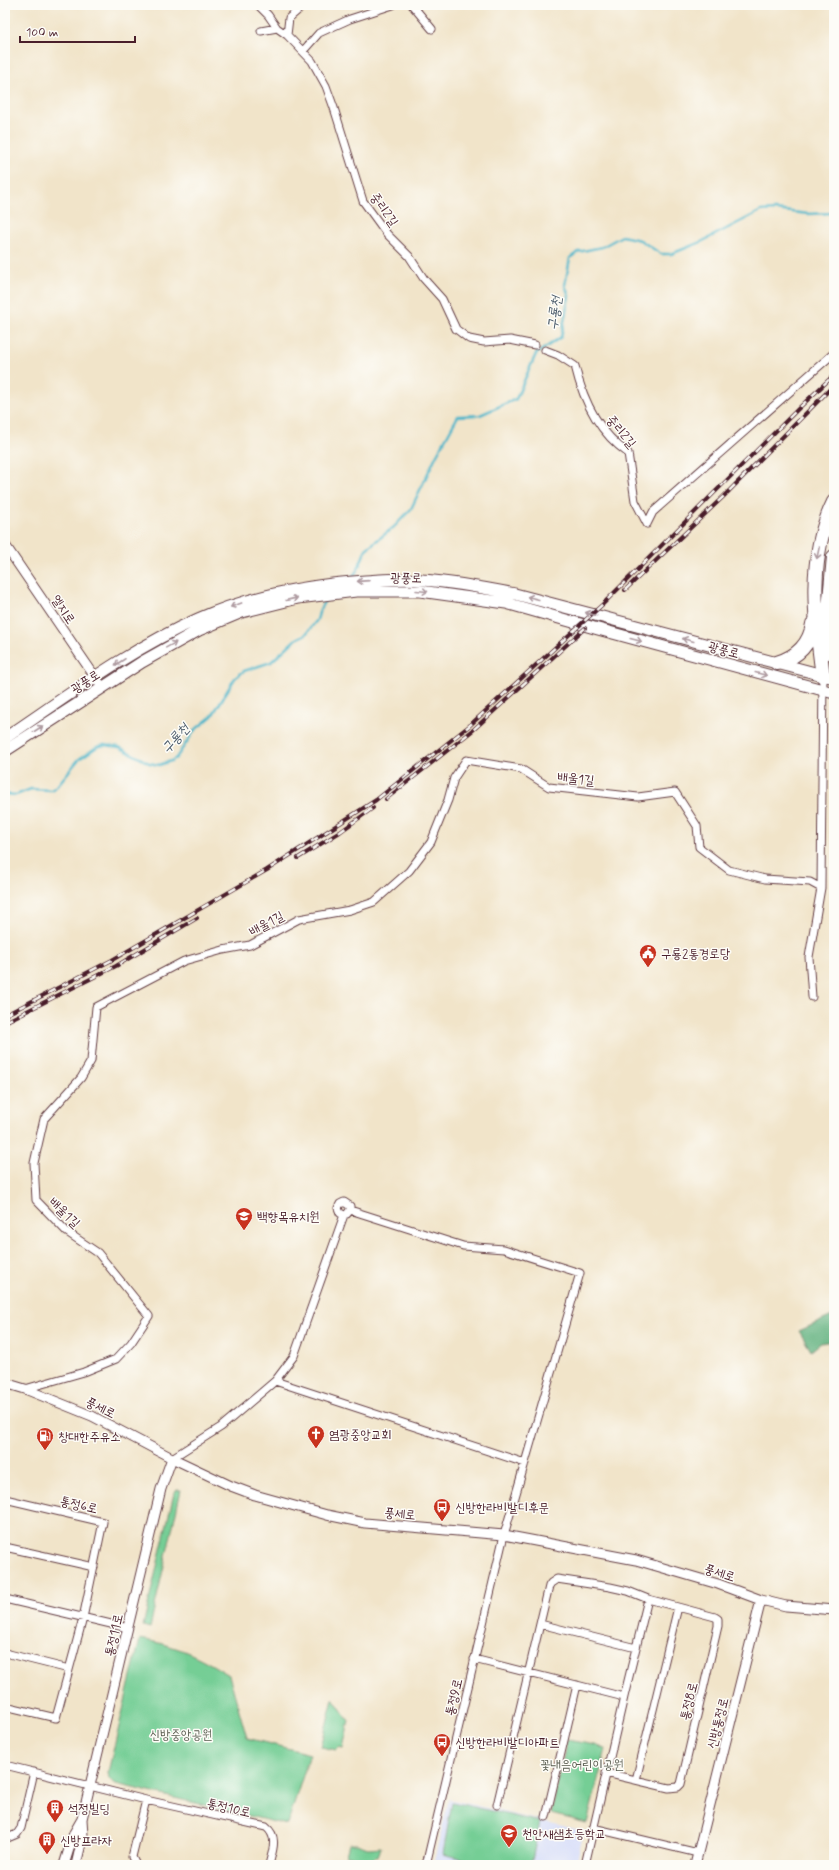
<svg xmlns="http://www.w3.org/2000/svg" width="839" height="1870" viewBox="0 0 839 1870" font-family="Mynerve,'Poor Story',sans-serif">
  <rect width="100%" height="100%" fill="#fdfcf7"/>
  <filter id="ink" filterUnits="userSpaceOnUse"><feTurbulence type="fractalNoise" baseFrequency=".025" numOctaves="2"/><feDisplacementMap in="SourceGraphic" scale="8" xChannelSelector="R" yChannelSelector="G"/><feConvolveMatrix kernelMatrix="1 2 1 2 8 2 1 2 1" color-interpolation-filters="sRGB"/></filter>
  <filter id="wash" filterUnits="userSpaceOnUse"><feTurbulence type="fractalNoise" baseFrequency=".012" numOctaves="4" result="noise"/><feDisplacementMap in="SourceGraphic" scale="16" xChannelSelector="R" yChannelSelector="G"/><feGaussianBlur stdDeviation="0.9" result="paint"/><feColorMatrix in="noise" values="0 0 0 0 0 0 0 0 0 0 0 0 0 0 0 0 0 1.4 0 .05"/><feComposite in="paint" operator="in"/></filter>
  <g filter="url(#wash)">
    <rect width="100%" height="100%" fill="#f1e4c9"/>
    <!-- built -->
    <path fill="#d1d9f9" d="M 449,1799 L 584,1831 L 576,1865 L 433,1865 Z"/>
    <!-- green -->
    <path fill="#75ce95" stroke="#607660" d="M 177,1490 L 181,1490 L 150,1628 L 143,1626 L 174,1493 Z
      M 140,1639 C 178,1646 197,1655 229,1675 L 247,1738 L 310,1754 L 287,1825 L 116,1784 L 109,1779 L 108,1772 Z
      M 333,1698 L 349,1721 L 343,1748 L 338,1747 L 336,1750 L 321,1747 Z
      M 567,1740 L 595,1745 L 606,1749 L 587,1823 L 551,1814 Z
      M 452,1802 L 540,1822 L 531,1865 L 489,1865 L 443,1854 Z
      M 349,1844 L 357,1844 L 368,1848 L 381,1847 L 378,1857 L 375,1857 L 372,1862 L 346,1855 Z"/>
    <!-- forest -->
    <path fill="#60b17e" stroke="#556854" d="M 834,1315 L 834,1341 L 821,1343 L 811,1351 L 799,1331 Z"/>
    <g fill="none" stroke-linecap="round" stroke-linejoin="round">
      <!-- stream -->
      <path stroke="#4cb6ca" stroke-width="2.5" d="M 351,579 L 358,569 L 366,549 L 394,527 L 411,509 L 436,456 L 458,416 L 480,415 L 516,399 L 536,354 L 561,337 L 569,296 L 565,285 L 570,258 L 578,252 L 602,247 L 622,236 L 640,240 L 661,254 L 671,254 L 701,242 L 761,211 L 775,210 L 808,214 L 834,213
        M 5,794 L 16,795 L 31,789 L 51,790 L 57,786 L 79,759 L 97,747 L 104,745 L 119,747 L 149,763 L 159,765 L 171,761 L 176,758 L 195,730 L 212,716 L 235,678 L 244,671 L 271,662 L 295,640 L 306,634 L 317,620 L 320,609 L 324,602"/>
    </g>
  </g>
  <g filter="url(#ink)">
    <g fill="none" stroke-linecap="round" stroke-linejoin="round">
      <defs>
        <path id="minor" d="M 258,5 L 268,15 L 277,28 L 287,35 L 312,61 L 326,86 L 334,108 L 363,201 L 387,234 L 409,256 L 424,279 L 442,299 L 456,329 L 469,339 L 484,342 L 510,340 L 535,345
          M 412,5 L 432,29
          M 261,31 L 277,28
          M 287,35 L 289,18 L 304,5
          M 303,51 L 319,33 L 350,19 L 393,5
          M 545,350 L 558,355 L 575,366 C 583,400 599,433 628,453 L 635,501 L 647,524
          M 647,524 L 653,512 L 834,353
          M 821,888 L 823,676
          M 350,1210 L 463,1246 L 504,1249 L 580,1273 L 504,1535 L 426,1865
          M 275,1381 L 525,1463
          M 25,1389 L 84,1372 L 116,1359 L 131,1343 L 149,1316 L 98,1253 L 67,1232 L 36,1200 L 34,1163 L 44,1119 L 81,1078 L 91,1061 L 96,1007 L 184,961 L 223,950 L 250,945 L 299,919 L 350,910 L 374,902 L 409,871 L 431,842 L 448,800 L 454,778 L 466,760 L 521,769 L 549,787 L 638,797 L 675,792 L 697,826 L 699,847 L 729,870 L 765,879 L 810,882 L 821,888 L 809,957 L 812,997
          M 172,1458 L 221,1427 L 275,1381 L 294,1356 L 344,1215 L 347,1214 L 350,1210 L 350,1206 L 344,1202 L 340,1204 L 338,1208 L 340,1213 L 344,1215
          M 5,1499 L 103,1522 L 83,1618 L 56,1718 L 5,1706
          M 5,1547 L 94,1567
          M 5,1599 L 128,1628
          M 540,1624 L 636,1648
          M 5,1653 L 69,1669
          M 474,1659 L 624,1697 L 585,1865
          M 624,1697 L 648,1599
          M 5,1765 L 146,1800 L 266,1827 C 279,1837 272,1852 269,1865
          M 636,1780 L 678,1607
          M 497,1805 L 549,1586 L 551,1583 L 557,1579 L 610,1587 L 628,1591 L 648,1599 L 715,1617 L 718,1619 L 718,1626 L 681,1784 L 678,1787 L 669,1788 L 606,1773
          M 546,1817 L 577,1685
          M 593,1828 L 698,1853
          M 5,1839 L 17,1834 L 21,1828 L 34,1772
          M 136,1865 L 132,1857 L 146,1800"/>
        <path id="tertiary" d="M 5,545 L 102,687
          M 5,1383 L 25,1389 L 92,1416 L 172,1458 L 231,1486 L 255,1495 L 327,1515 L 365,1523 L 504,1535 L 636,1560 L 718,1584 L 761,1600 L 786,1606 L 834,1610
          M 64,1865 L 74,1833 L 82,1819
          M 76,1865 L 83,1835 L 82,1819 L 161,1489 L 172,1458
          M 695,1865 L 761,1600"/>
        <path id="secondary" d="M 5,738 C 66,697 130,649 198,619 C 252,595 307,585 365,581 C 384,580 404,578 423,580 C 454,582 485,588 515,594 L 834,678
          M 5,751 L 142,662 L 199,630 L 242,612 L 298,598 L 356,591 L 420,591 L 506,603 L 598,629 L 834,693"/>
        <path id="motorway" d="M 825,653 L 834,557
          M 777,663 C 797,657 810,645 813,624
          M 823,676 C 815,618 807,557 834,502"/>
      </defs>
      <!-- minor casing -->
      <use href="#minor" stroke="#633d43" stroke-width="9"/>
      <!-- tertiary casing -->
      <use href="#tertiary" stroke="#633d43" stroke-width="11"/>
      <!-- secondary casing -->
      <use href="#secondary" stroke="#633d43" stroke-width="13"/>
      <!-- motorway casing -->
      <use href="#motorway" stroke="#633d43" stroke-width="16"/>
      <!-- minor -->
      <use href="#minor" stroke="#fff" stroke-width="7"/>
      <!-- tertiary -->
      <use href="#tertiary" stroke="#fff" stroke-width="9"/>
      <!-- secondary -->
      <use href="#secondary" stroke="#fff" stroke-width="11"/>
      <!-- motorway -->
      <use href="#motorway" stroke="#fff" stroke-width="14"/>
      <defs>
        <path id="rail" d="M 625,590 L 723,497 L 834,385
          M 386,799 L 472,731 L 585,628
          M 298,858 L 340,832 L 373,808
          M 5,1015 L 112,960 L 267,870 L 376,800 L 469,726 L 603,604 L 800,407 L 834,375
          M 5,1022 L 116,966 L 197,918"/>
      </defs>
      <!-- rail casing -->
      <use href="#rail" stroke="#4a1f2b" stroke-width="4"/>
      <!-- rail -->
      <use href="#rail" stroke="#fdfcf7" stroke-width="2.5" stroke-dasharray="8" stroke-linecap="butt"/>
    </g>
    <!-- one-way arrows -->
    <defs><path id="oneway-shaft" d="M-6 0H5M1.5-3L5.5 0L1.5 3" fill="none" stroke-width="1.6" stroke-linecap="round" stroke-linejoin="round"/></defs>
    <g stroke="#ae9aa0">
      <use href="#oneway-shaft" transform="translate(818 553) rotate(102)"/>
      <use href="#oneway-shaft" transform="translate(363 581) rotate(176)"/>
      <use href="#oneway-shaft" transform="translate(422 591) rotate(5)"/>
      <use href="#oneway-shaft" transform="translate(533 598) rotate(-166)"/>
      <use href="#oneway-shaft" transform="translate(292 599) rotate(-13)"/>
      <use href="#oneway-shaft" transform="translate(236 605) rotate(160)"/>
      <use href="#oneway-shaft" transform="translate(591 614) rotate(-164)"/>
      <use href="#oneway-shaft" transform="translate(636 640) rotate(15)"/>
      <use href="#oneway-shaft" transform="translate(688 640) rotate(-165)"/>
      <use href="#oneway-shaft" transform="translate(171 645) rotate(-29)"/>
      <use href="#oneway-shaft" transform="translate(120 662) rotate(147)"/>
      <use href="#oneway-shaft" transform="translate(761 674) rotate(15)"/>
      <use href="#oneway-shaft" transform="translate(38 729) rotate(-33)"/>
    </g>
  </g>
  <!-- icons -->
  <defs>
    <symbol id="civic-pin" viewBox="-11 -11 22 30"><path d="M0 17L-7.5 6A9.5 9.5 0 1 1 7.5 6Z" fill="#c8321e" stroke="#fdfcf7"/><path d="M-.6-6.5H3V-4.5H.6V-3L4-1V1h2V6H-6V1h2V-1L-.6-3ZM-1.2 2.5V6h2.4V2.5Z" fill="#fff"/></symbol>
    <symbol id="school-pin" viewBox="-11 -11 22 30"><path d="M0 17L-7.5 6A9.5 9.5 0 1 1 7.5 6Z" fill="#c8321e" stroke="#fdfcf7"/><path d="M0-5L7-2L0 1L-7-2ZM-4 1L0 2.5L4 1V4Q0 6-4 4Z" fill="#fff"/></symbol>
    <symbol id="church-pin" viewBox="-11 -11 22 30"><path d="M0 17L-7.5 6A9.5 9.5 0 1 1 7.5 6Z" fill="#c8321e" stroke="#fdfcf7"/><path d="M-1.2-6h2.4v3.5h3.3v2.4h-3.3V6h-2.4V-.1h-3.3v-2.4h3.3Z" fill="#fff"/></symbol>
    <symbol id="fuel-pin" viewBox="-11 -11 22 30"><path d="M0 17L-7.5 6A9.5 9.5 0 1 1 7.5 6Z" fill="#c8321e" stroke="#fdfcf7"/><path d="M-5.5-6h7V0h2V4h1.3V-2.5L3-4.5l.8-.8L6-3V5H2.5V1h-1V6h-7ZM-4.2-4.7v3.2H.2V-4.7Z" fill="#fff"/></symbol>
    <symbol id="bus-pin" viewBox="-11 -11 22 30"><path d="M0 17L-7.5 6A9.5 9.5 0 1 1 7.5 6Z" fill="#c8321e" stroke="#fdfcf7"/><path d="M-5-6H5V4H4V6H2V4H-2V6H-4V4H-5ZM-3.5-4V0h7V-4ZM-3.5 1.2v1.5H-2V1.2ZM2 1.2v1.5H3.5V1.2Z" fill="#fff"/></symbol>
    <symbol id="building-pin" viewBox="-11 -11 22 30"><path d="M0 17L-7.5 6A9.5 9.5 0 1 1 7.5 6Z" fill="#c8321e" stroke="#fdfcf7"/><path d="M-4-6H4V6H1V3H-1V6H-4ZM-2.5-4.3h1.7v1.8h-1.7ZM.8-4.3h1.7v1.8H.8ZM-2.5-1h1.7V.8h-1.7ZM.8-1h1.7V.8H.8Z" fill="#fff"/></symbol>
  </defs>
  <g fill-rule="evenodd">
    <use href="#civic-pin" x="638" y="943" width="20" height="27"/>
    <use href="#school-pin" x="234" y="1206" width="20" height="27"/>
    <use href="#church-pin" x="306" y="1424" width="20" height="27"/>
    <use href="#fuel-pin" x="35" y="1426" width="20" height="27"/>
    <use href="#bus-pin" x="432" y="1497" width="20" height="27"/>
    <use href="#bus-pin" x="432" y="1732" width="20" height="27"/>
    <use href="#building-pin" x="45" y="1798" width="20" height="27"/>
    <use href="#school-pin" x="499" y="1823" width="20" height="27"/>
    <use href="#building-pin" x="37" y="1830" width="20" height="27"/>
  </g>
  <g text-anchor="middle" stroke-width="3" stroke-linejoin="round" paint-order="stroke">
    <!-- street labels -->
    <g font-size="13" fill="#4a1f2b" stroke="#fdfcf7">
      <text transform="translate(385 209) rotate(55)" y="5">중리2길</text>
      <text transform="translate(622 431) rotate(50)" y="5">중리2길</text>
      <text transform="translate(406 577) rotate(1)" y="5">광풍로</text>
      <text transform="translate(64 609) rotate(56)" y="5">엘지로</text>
      <text transform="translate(724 649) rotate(15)" y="5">광풍로</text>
      <text transform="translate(85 681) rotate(-33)" y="5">광풍로</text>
      <text transform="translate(576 778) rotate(6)" y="5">배울1길</text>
      <text transform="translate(266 923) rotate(-28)" y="5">배울1길</text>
      <text transform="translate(65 1212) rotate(44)" y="5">배울1길</text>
      <text transform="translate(101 1407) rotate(26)" y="5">풍세로</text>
      <text transform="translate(79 1504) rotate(13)" y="5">통정6로</text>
      <text transform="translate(400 1513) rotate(5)" y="5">풍세로</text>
      <text transform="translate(720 1572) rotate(18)" y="5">풍세로</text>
      <text transform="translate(113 1635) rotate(-77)" y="5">통정11로</text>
      <text transform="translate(453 1697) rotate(-77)" y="5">통정9로</text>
      <text transform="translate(688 1701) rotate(-76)" y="5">통정8로</text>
      <text transform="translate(717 1723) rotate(-76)" y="5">신방통정로</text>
      <text transform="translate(229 1807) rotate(13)" y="5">통정10로</text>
    </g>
    <!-- poi labels -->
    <g font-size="13" fill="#4a1f2b" stroke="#fdfcf7" text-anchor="start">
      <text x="661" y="958">구룡2통경로당</text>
      <text x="257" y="1221">백향목유치원</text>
      <text x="329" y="1439">염광중앙교회</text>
      <text x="58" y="1441">창대한주유소</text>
      <text x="455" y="1512">신방한라비발디후문</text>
      <text x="455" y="1747">신방한라비발디아파트</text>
      <text x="68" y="1813">석정빌딩</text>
      <text x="522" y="1838">천안새샘초등학교</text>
      <text x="60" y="1845">신방프라자</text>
    </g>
    <!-- park labels -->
    <g font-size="13" fill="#595c50" stroke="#fdfcf7">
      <text x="181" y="1739">신방중앙공원</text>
      <text x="582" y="1769">꽃내음어린이공원</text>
    </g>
    <!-- water labels -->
    <g font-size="14" font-style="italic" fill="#4b5b6b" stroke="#fdfcf7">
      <text transform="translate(554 313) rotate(-82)" y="5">구룡천</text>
      <text transform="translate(175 738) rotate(-48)" y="5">구룡천</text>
    </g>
  </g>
  <!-- margin -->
  <rect width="839" height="1870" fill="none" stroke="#fdfcf7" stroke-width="20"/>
  <!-- scale -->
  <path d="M20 36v6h115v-6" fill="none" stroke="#4a1f2b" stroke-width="2"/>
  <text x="26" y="36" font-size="12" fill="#4a1f2b" stroke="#fdfcf7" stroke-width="3" paint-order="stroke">100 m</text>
</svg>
